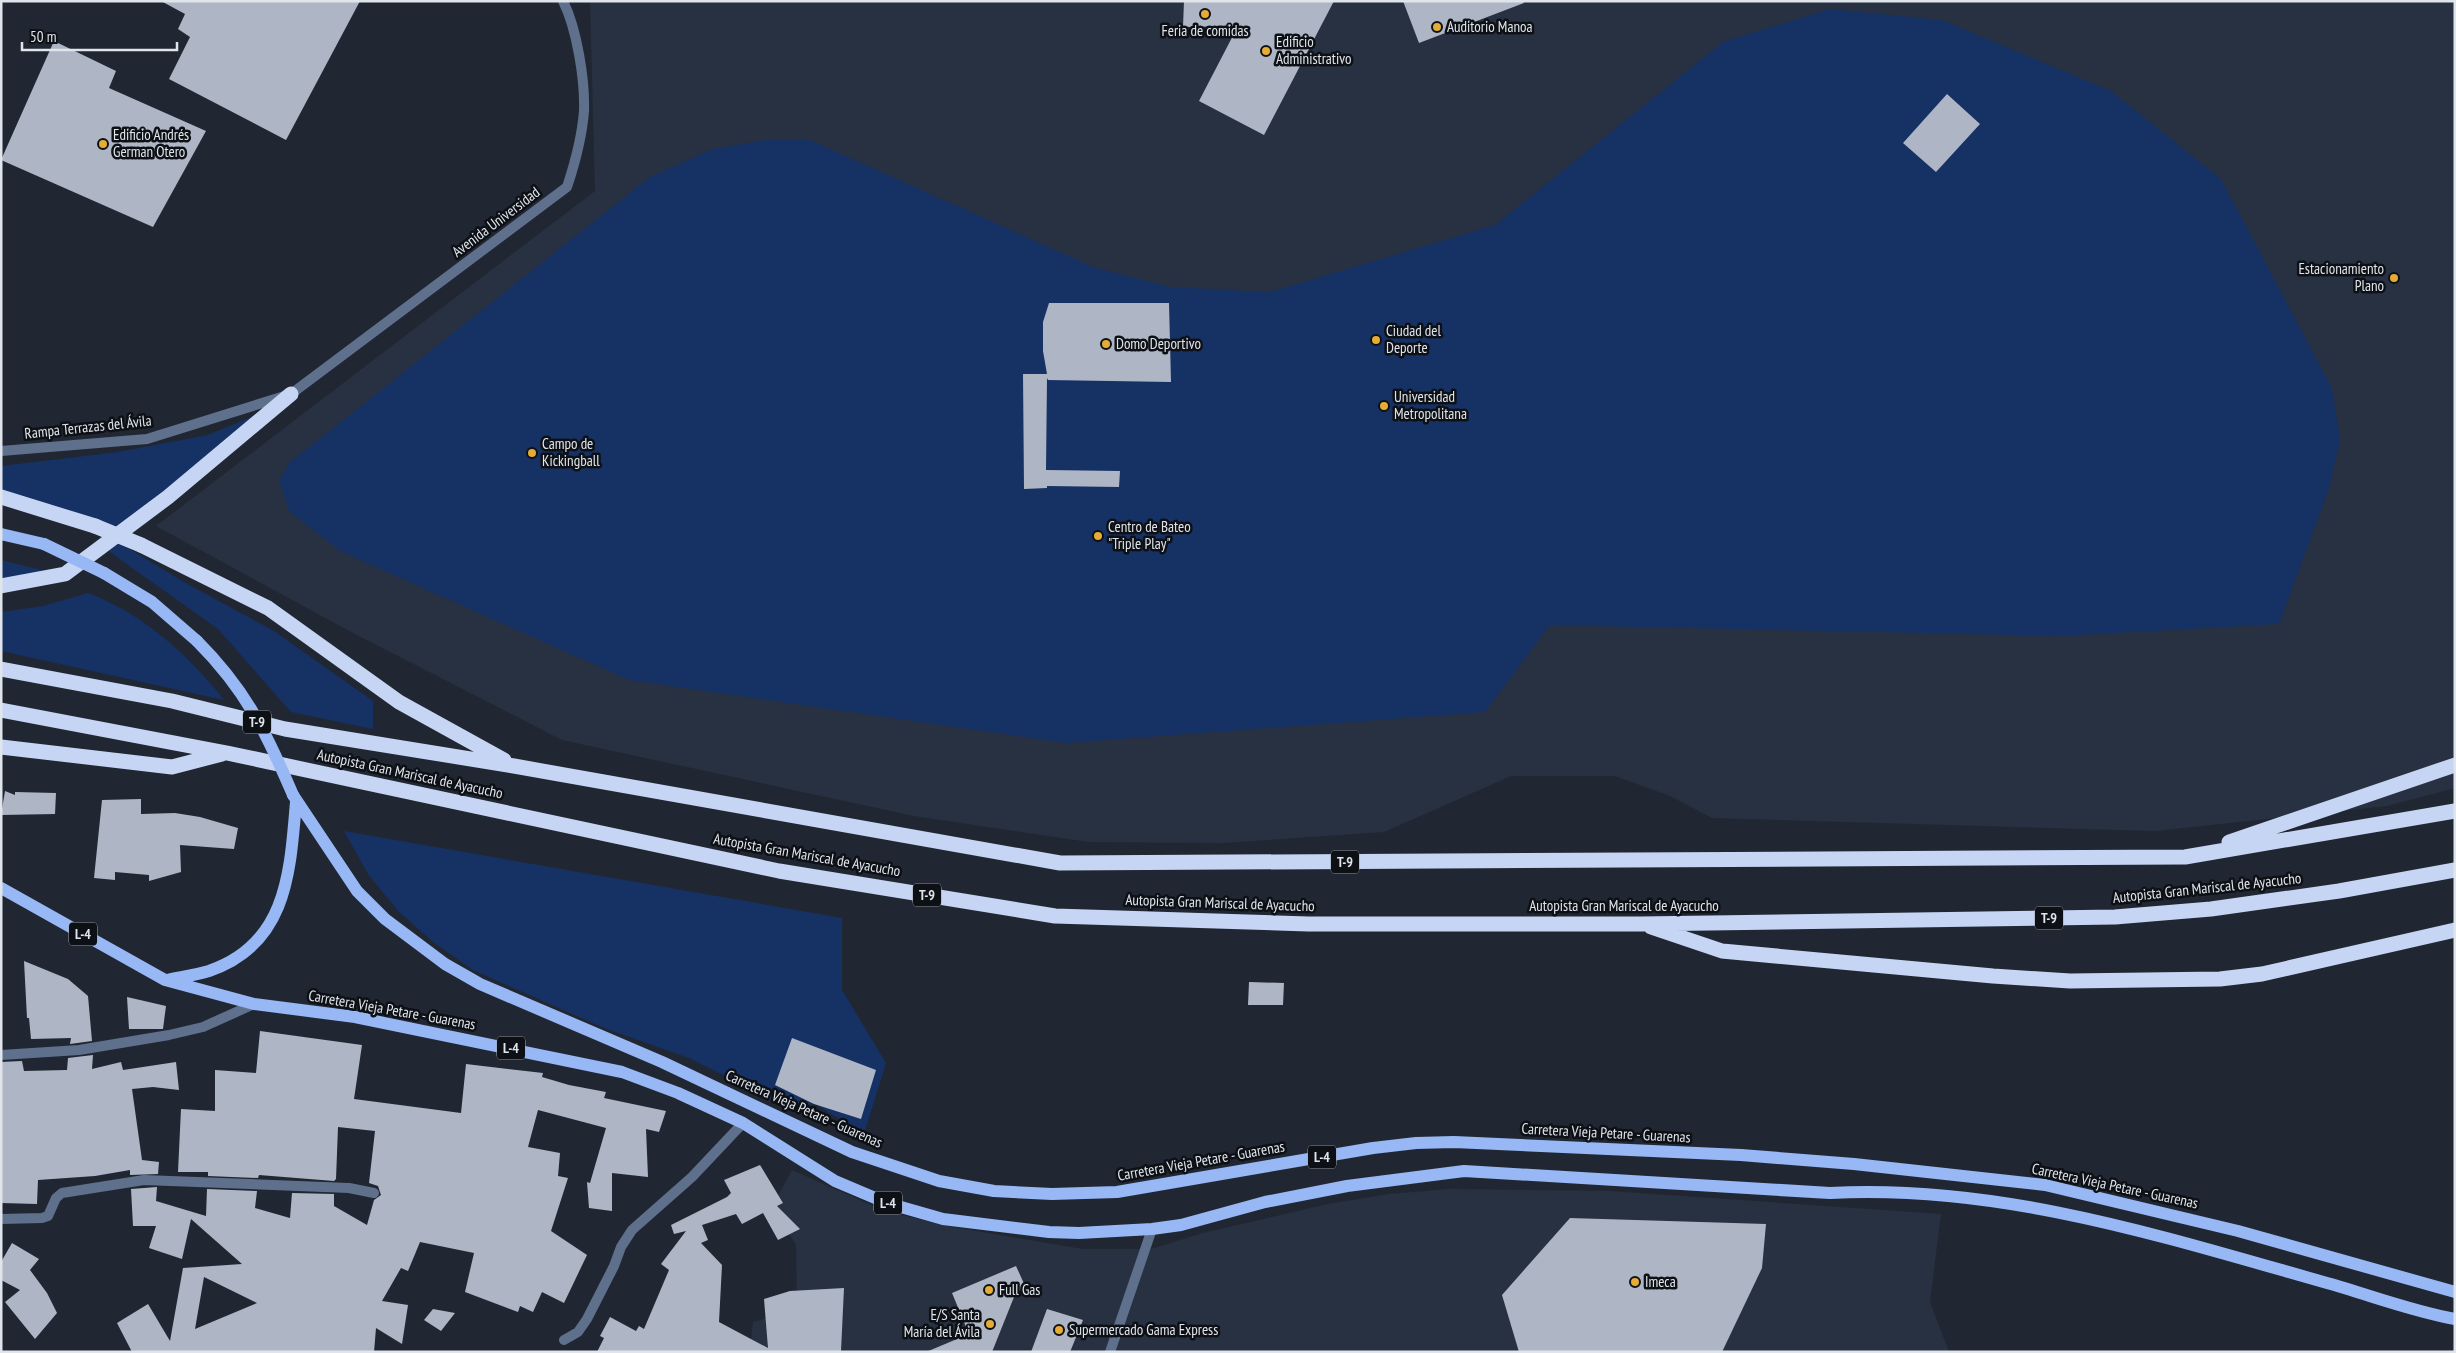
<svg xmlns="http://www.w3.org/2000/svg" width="2456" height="1353" viewBox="0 0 2456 1353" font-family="'PT Sans Narrow',sans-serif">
  <rect width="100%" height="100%" fill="#212732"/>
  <!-- built -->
  <path fill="#283141" d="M 590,1 L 2455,1 L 2455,788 L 2387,806 L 2155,831 L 1712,818 L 1670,796 L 1615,776 L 1511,776 L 1384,832 L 1224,843 L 1089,842 L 914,816 L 562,740 L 355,634 L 156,526 L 595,191 Z
    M 792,1170 L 880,1209 L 905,1216 L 952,1227 L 1083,1249 L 1151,1249 L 1203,1233 L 1328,1204 L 1389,1194 L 1450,1189 L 1610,1191 L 1941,1214 L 1930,1302 L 1949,1352 L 750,1352 L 753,1322 L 797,1310 L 796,1245 L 772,1207 Z"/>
  <!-- green -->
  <path fill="#163164" d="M 1829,9 L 1942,20 L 2111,91 L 2221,179 L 2332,388 L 2340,439 L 2329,489 L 2279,624 L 2060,636 L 1550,625 L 1485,712 L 1066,743 L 629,680 L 340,551 L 289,511 L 279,481 L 289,463 L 650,177 L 712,149 L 772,139 L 808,139 L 1093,267 L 1170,287 L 1270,292 L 1495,225 L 1723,42 Z
    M 294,399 L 117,527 L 1,495 L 1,466 L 118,452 L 208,435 Z
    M 118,542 L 184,582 L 274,631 L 373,701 L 373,729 L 291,712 L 218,629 L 107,550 Z
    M 1,560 L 45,571 L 1,584 Z
    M 88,593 C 142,613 189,655 224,700 L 1,651 L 1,612 L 43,606 Z
    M 344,831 L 842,918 L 842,990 L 886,1063 L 864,1134 L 815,1104 L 794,1107 L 770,1098 L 689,1058 L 604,1028 L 473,970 L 433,942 L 398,911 L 368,874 Z"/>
  <!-- building -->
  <path fill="#aeb6c5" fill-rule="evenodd" d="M 161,1 L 360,1 L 286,140 L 169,79 L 190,37 L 178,29 L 185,14 Z
    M 1184,1 L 1334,1 L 1264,135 L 1199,101 L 1238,26 L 1183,27 Z
    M 1403,1 L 1523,1 L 1524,3 L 1419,43 Z
    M 54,41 L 116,71 L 109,88 L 206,131 L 153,227 L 1,160 Z
    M 1947,94 L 1980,124 L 1936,172 L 1903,143 Z
    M 1049,303 L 1169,303 L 1171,382 L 1048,380 L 1047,378 L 1046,470 L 1120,471 L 1119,487 L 1047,486 L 1047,488 L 1024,489 L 1023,374 L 1047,374 L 1043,351 L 1043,322 Z
    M 5,791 L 15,795 L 15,792 L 56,793 L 55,814 L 1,815 Z
    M 141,799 L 141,814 L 175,813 L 200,817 L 238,828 L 234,849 L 180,845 L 181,872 L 149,881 L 149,875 L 115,872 L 115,880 L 94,878 L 102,800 Z
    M 24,961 L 68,979 L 88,996 L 92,1041 L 70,1044 L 71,1038 L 31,1039 L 29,1018 L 27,1018 Z
    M 1249,982 L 1284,983 L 1283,1005 L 1248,1005 Z
    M 127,997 L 166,1006 L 163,1029 L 129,1029 Z
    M 260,1031 L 362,1045 L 354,1099 L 461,1113 L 466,1064 L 543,1073 L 542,1077 L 569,1085 L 606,1092 L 604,1098 L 666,1111 L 659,1132 L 646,1129 L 648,1177 L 612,1173 L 612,1211 L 589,1208 L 587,1182 L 590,1183 L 606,1128 L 538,1110 L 528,1147 L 560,1153 L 558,1176 L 568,1178 L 551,1231 L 587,1255 L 564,1303 L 542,1292 L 533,1312 L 520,1306 L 518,1312 L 465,1292 L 474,1253 L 420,1242 L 408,1271 L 401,1268 L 382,1301 L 408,1305 L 402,1344 L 376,1328 L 374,1352 L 132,1352 L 117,1323 L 148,1304 L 170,1341 L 183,1268 L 242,1264 L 191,1219 L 182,1259 L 149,1248 L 156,1226 L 133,1226 L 131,1189 L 157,1187 L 156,1201 L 206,1216 L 207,1189 L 257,1191 L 255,1208 L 290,1218 L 292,1193 L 334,1194 L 334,1206 L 367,1225 L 374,1200 L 381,1195 L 378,1186 L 369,1183 L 375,1131 L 338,1127 L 336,1179 L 334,1181 L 259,1175 L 258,1178 L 208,1176 L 208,1172 L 178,1172 L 181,1109 L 215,1111 L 215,1070 L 256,1073 ZM 204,1277 L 257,1303 L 195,1329 Z
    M 792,1038 L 876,1070 L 861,1119 L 814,1104 L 775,1085 Z
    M 93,1055 L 92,1069 L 121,1062 L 123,1070 L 176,1062 L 179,1090 L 153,1087 L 132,1089 L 142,1160 L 159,1162 L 158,1174 L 130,1175 L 130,1170 L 95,1176 L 38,1180 L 37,1204 L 1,1203 L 1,1062 L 22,1061 L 24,1071 L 67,1070 L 68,1058 Z
    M 760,1165 L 783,1203 L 777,1206 L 800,1229 L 778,1240 L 763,1213 L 742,1224 L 736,1214 L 702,1225 L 708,1240 L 701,1243 L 722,1265 L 719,1322 L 768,1348 L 764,1299 L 790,1291 L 844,1288 L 841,1351 L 597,1352 L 604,1338 L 600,1336 L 610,1317 L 636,1331 L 639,1326 L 644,1329 L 669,1270 L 661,1264 L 686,1231 L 674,1234 L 671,1225 L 727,1197 L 731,1193 L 724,1180 Z
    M 1570,1218 L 1766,1224 L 1762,1268 L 1722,1352 L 1519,1352 L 1502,1295 Z
    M 12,1243 L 39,1259 L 30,1270 L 47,1293 L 57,1313 L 35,1339 L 5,1302 L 20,1290 L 1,1280 L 1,1262 Z
    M 1016,1266 L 1026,1288 L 1016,1292 L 992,1352 L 926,1352 L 969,1334 L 952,1293 Z
    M 433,1309 L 455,1313 L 441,1331 L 424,1320 Z
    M 1047,1309 L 1083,1320 L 1070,1352 L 1031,1352 Z"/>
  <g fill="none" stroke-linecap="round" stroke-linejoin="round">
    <!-- minor -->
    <path stroke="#5f708d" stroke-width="10" d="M 1,451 L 147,439 L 291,394 L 567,187 C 575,163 582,137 584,111 C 585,80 577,29 563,1
      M 1,1055 L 79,1050 L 169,1035 L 203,1027 L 254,1004
      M 1,1219 L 42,1218 L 48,1216 L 56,1198 L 62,1193 L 144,1180 L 349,1188 L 374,1193
      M 564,1340 L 578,1332 L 587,1319 L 614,1266 L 621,1247 L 632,1230 L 692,1177 L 743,1123
      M 1110,1352 L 1152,1229"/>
    <!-- primary -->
    <path stroke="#97b8f5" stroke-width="12" d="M 1,534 L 44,544
      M 104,573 L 152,602 L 197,641
      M 293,795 L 357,891 L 385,919 L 445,964 L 480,984 L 662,1062 L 852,1152 L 939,1181 L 994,1191 L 1052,1194 L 1117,1192 L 1373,1148 L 1416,1143 L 1454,1142 L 1741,1155 L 1854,1164 L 2045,1185 L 2238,1231 L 2455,1292
      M 1,888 L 165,980 L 254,1004 L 355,1017 L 622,1072 L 678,1093 L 743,1123 L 835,1181 L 887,1203 L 943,1219 L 1049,1232 L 1079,1233 L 1152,1229 L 1181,1225 L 1265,1202 L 1347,1186 L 1464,1171 L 1830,1193 C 2001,1184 2164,1237 2327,1283 C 2370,1295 2411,1311 2455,1319
      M 167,980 C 181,977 196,975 209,971 C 288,944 290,871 296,802"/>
    <!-- motorway -->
    <path stroke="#c5d5f3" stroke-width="15" d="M 1,497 L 95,526
      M 141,545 L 268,608 L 399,702 L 504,760
      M 1,586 L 65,574 L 168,497 L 291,394
      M 1,669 L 172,701 L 285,729 L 514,766 L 1060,863 L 2185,857 L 2455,811
      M 1,710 L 227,753 L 779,871 L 1055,916 L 1308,924 L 1640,924 L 2115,917 L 2211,909 L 2339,891 L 2455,870
      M 1,747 L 172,767 L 222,754
      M 2229,842 L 2455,765
      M 1651,927 L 1722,951 L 1993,976 L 2070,981 L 2220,979 L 2262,974 L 2455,930"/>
    <!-- primary-bridge -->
    <path stroke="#97b8f5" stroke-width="12" d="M 44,544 L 104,573
      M 197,641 C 246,690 266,732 293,795"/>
    <!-- motorway-bridge -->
    <path stroke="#c5d5f3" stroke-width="15" d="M 95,526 L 141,545"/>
  </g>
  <!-- markers -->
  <g fill="#e5ad35" stroke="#0d1015" stroke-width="2">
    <circle cx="1205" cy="14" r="5"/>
    <circle cx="1437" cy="27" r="5"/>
    <circle cx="1266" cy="51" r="5"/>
    <circle cx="103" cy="144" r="5"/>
    <circle cx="2394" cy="278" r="5"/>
    <circle cx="1376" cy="340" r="5"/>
    <circle cx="1106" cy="344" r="5"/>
    <circle cx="1384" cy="406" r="5"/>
    <circle cx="532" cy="453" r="5"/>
    <circle cx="1098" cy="536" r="5"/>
    <circle cx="1635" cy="1282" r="5"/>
    <circle cx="989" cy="1290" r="5"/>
    <circle cx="990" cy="1324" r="5"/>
    <circle cx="1059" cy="1330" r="5"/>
  </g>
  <g text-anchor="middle" stroke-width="5" stroke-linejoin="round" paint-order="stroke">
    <!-- shield labels -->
    <g fill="#0d1015" stroke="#a1a5ac" stroke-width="1">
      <rect x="243" y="710.5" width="28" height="23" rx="4"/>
      <rect x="1331" y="850.5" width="28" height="23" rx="4"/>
      <rect x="913" y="883.5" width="28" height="23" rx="4"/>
      <rect x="2035" y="906.5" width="28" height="23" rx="4"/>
      <rect x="69" y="922.5" width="28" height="23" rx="4"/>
      <rect x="497" y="1036.5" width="28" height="23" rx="4"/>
      <rect x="1308" y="1145.5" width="28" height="23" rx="4"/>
      <rect x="874" y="1191.5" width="28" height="23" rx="4"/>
    </g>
    <g font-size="14" font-weight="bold" fill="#e0e5ec">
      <text x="257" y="727">T-9</text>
      <text x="1345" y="867">T-9</text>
      <text x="927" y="900">T-9</text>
      <text x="2049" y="923">T-9</text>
      <text x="83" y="939">L-4</text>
      <text x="511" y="1053">L-4</text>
      <text x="1322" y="1162">L-4</text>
      <text x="888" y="1208">L-4</text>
    </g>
    <!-- poi labels -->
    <g font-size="15" fill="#e0e5ec" stroke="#0d1015" text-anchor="start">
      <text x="1447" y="32">Auditorio Manoa</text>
      <text x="1205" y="36" text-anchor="middle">Feria de comidas</text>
      <text x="1276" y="47">Edificio<tspan x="1276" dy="17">Administrativo</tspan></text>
      <text x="113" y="140">Edificio Andrés<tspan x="113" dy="17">German Otero</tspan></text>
      <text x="2384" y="274" text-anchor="end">Estacionamiento<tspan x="2384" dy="17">Plano</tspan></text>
      <text x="1386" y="336">Ciudad del<tspan x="1386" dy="17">Deporte</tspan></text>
      <text x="1116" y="349">Domo Deportivo</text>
      <text x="1394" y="402">Universidad<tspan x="1394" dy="17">Metropolitana</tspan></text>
      <text x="542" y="449">Campo de<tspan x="542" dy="17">Kickingball</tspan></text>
      <text x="1108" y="532">Centro de Bateo<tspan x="1108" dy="17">"Triple Play"</tspan></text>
      <text x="1645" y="1287">Imeca</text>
      <text x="999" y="1295">Full Gas</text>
      <text x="980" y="1320" text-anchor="end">E/S Santa<tspan x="980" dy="17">María del Ávila</tspan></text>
      <text x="1069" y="1335">Supermercado Gama Express</text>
    </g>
    <!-- street labels -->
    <g font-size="15" fill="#e0e5ec" stroke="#0d1015">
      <text transform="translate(496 222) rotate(-37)" y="5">Avenida Universidad</text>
      <text transform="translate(88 427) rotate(-6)" y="5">Rampa Terrazas del Ávila</text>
      <text transform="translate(410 774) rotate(12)" y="5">Autopista Gran Mariscal de Ayacucho</text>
      <text transform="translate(807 855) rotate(10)" y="5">Autopista Gran Mariscal de Ayacucho</text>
      <text transform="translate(2207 888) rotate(-6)" y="5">Autopista Gran Mariscal de Ayacucho</text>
      <text transform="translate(1220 903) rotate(2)" y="5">Autopista Gran Mariscal de Ayacucho</text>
      <text x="1624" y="911">Autopista Gran Mariscal de Ayacucho</text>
      <text transform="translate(392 1010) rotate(10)" y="5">Carretera Vieja Petare - Guarenas</text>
      <text transform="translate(804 1109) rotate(24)" y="5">Carretera Vieja Petare - Guarenas</text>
      <text transform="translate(1606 1133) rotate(3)" y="5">Carretera Vieja Petare - Guarenas</text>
      <text transform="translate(1201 1161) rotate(-10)" y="5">Carretera Vieja Petare - Guarenas</text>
      <text transform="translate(2115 1186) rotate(12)" y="5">Carretera Vieja Petare - Guarenas</text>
    </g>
  </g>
  <!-- border -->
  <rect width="2456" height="1353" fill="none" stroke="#e0e5ec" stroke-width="5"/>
  <!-- scale -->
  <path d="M22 42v8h155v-8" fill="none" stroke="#e0e5ec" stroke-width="2.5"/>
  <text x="30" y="42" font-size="15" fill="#e0e5ec" stroke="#0d1015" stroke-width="4" paint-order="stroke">50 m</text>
</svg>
